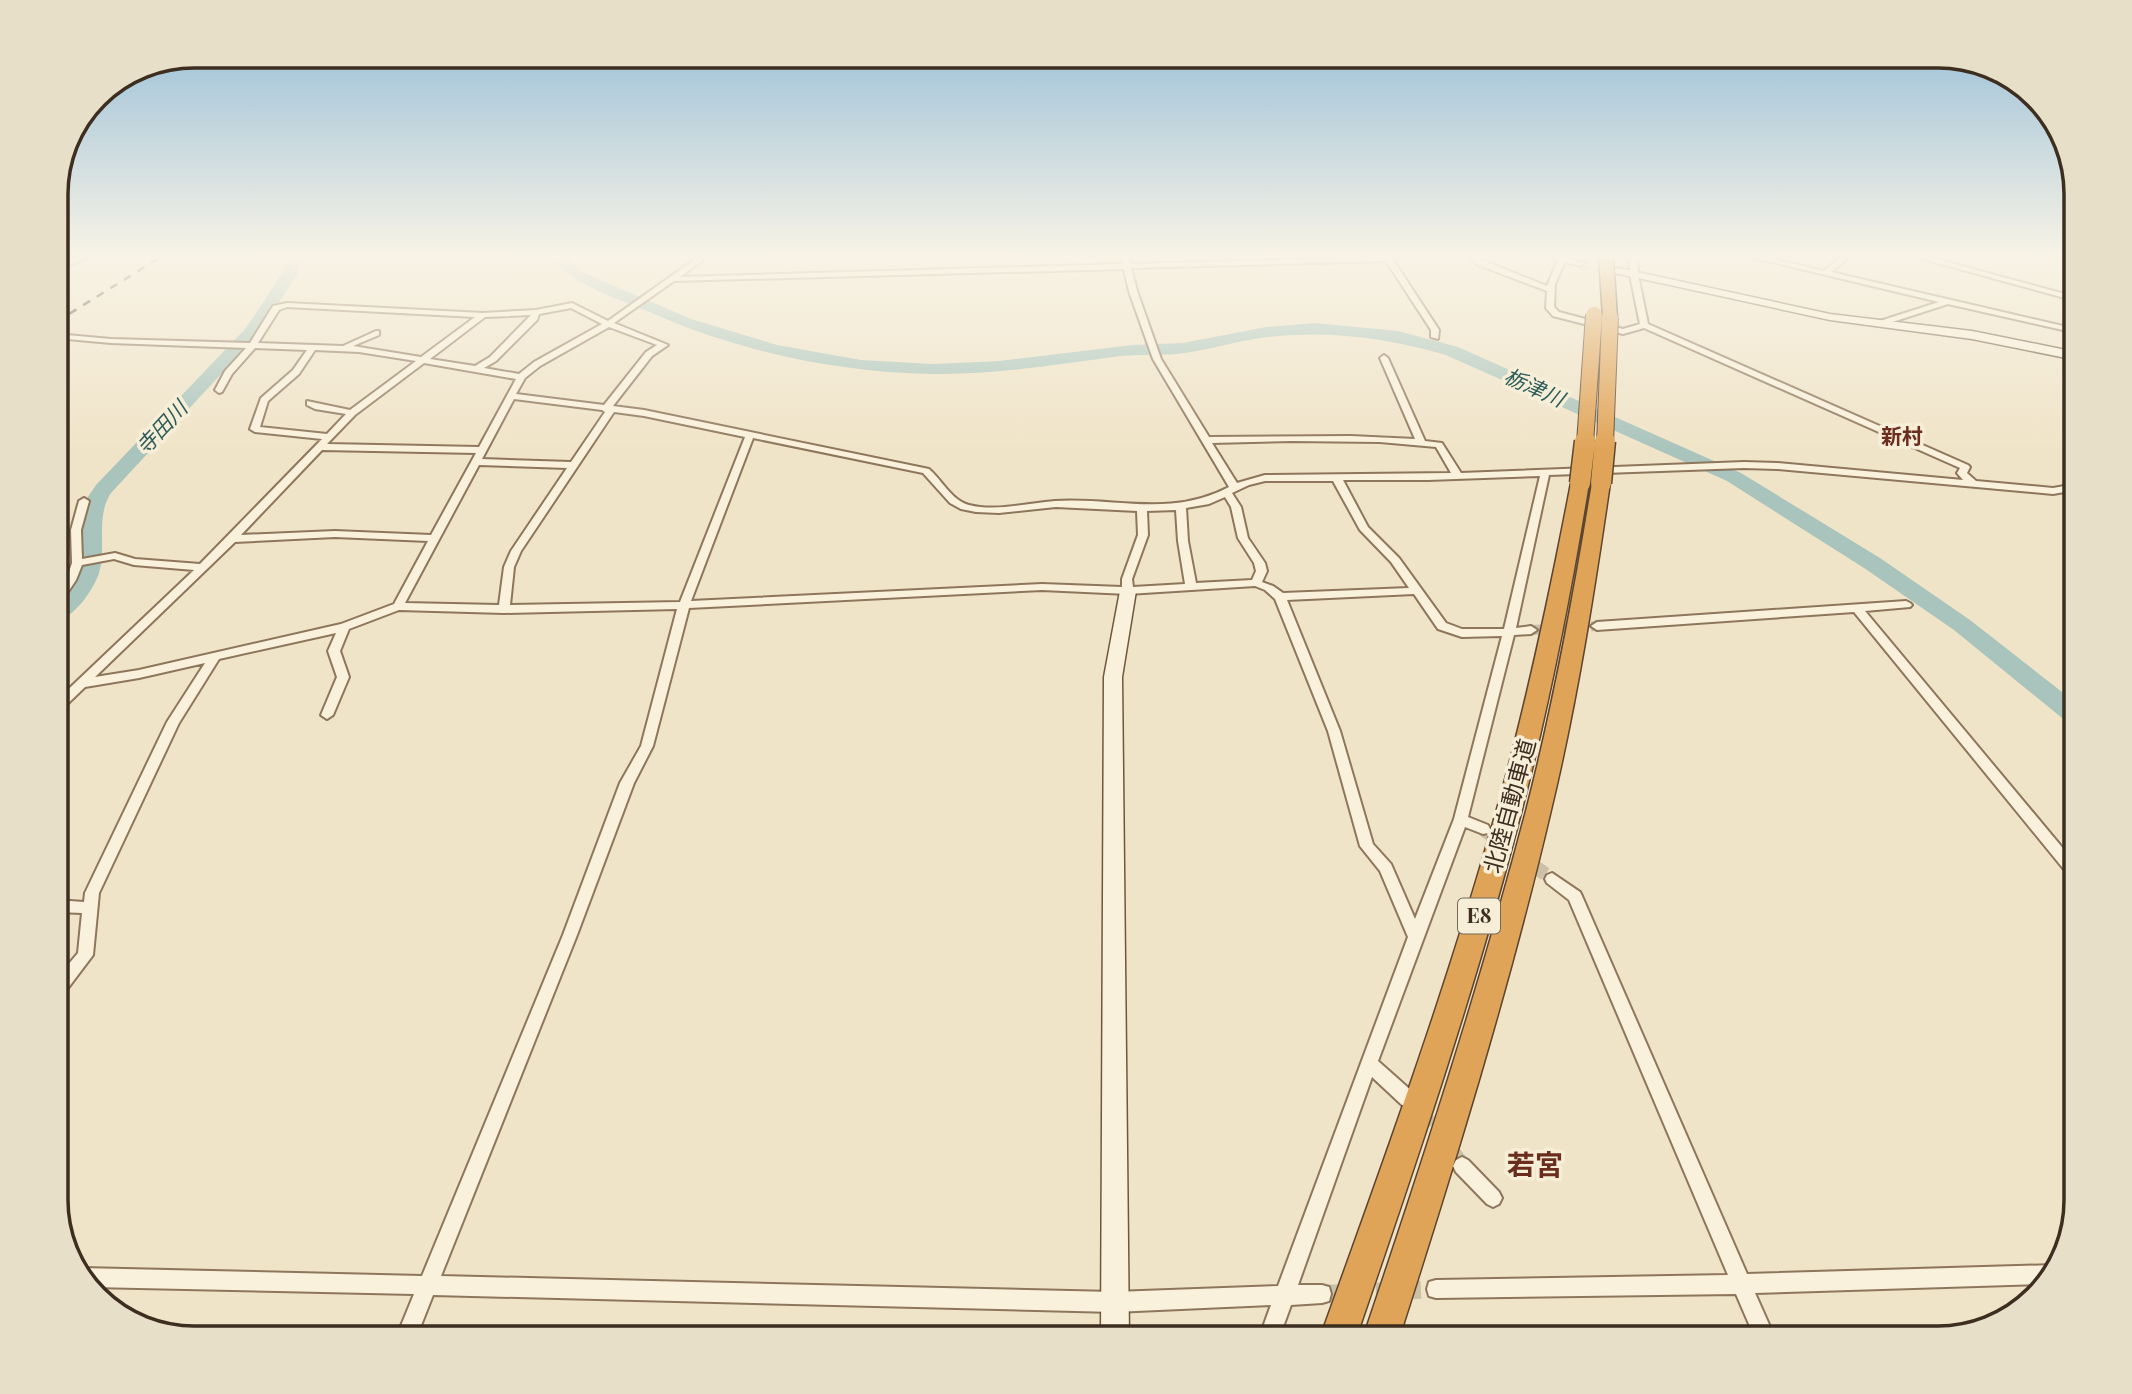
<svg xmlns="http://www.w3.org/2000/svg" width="2132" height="1394" viewBox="0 0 2132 1394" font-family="'Playfair Display','Noto Sans JP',serif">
  <rect width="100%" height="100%" fill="#f0e4c8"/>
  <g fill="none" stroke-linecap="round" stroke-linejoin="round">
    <!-- river -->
    <path fill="#a9c4bc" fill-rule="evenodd" d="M 294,255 L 311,255 L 300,265 L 297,275 L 258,334 L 111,493 C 95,517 107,547 99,573 C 93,591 74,617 56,622 L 56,602 L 77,573 L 83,504 L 96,485 L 246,328 L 281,275 L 286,263 Z
      M 549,255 L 565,255 L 582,272 L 691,319 L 777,345 L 861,360 L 933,364 L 999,361 L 1132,345 L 1183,343 L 1266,327 L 1315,323 L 1398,331 L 1458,347 L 1741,473 L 1880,558 L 1970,620 L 2076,703 L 2076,725 L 2067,722 L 1954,630 L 1864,568 L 1727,481 L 1446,355 C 1388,338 1329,330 1268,337 C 1240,340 1213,349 1185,353 C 1164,356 1142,354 1121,356 C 1059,364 995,375 932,374 C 836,372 741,352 654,314 C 618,298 574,287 549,255 Z"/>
    <!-- street-tunnel-far2 -->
    <path stroke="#ccc0a6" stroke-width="10" stroke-dasharray="10 5" stroke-linecap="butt" d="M 1531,630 L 1597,626"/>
    <!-- street-tunnel-far1 -->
    <path stroke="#ccc0a6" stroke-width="14" stroke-dasharray="14 7" stroke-linecap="butt" d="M 1483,829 L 1552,879"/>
    <!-- street-tunnel -->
    <path stroke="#ccc0a6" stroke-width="18" stroke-dasharray="18 9" stroke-linecap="butt" d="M 1419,1112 L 1462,1166
      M 1322,1294 L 1436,1289"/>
    <!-- secondary-tunnel -->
    <path stroke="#ccc0a6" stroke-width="11" stroke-dasharray="11 6" stroke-linecap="butt" d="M 1580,263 L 1619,271"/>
    <defs>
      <path id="street" d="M 83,255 L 93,255 L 56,271 L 56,266 Z
        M 701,255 L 710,255 L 680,277 L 1123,264 L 1120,255 L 1128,255 L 1130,264 L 1384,257 L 1382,255 L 1390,255 L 1439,330 L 1438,339 L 1431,337 L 1431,330 L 1386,261 L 1131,268 L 1137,291 L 1161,359 L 1209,437 L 1351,436 L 1415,439 L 1380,358 L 1384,355 L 1388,358 L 1425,441 L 1442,443 L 1461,473 L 1744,462 L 1777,463 L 1963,480 L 1957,473 L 1960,468 L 1644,328 L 1623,334 L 1553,316 L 1546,308 L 1547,291 L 1478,265 L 1466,255 L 1475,255 L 1484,261 L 1547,286 L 1560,255 L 1568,255 L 1555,284 L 1554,307 L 1559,312 L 1623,329 L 1640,324 L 1630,275 L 1629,255 L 1637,255 L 1638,275 L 1648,324 L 1968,465 L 1970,467 L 1967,473 L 1976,481 L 2053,488 L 2076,484 L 2076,490 L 2053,494 L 1777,469 L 1744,468 L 1549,475 L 1516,628 L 1531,626 L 1537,630 L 1531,634 L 1514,635 L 1468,817 L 1488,825 L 1490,829 L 1488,833 L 1483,834 L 1465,827 L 1378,1061 L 1414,1093 L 1416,1099 L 1414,1105 L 1408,1107 L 1402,1105 L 1372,1077 L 1298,1285 L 1322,1285 L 1329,1287 L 1331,1294 L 1329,1301 L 1322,1303 L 1291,1305 L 1279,1338 L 1259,1338 L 1271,1305 L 1114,1312 L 433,1295 L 416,1338 L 396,1338 L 414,1294 L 91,1287 L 76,1270 L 82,1268 L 422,1276 L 563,935 L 620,783 L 641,746 L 677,609 L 504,613 L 399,610 L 349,629 L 340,651 L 349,677 L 333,715 L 327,719 L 321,715 L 337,677 L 328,651 L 336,633 L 219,659 L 179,723 L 99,893 L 93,955 L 62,996 L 56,998 L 56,979 L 78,953 L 82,913 L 56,912 L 56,900 L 84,902 L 85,893 L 167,722 L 205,663 L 139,678 L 85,687 L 60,711 L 56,712 L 56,701 L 194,570 L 134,565 L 114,559 L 82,565 L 76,580 L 60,604 L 56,605 L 56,593 L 66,580 L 72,563 L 71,530 L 79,501 L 84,498 L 89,501 L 81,530 L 82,559 L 115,553 L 135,559 L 200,564 L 322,439 L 255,432 L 250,429 L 261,398 L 293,370 L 307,350 L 255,348 L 232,374 L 222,392 L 219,393 L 215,390 L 225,371 L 246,348 L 111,343 L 56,338 L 56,334 L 111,339 L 250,343 L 273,306 L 287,303 L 483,313 L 536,310 L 572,303 L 608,321 ZM 1124,269 L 1129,291 L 1153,359 L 1229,487 C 1170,518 1116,497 1055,501 C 1027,503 996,512 969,505 C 951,500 942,480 929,469 L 644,410 L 613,406 L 652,356 L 668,345 L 614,323 L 674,281 ZM 287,307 L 475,317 L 421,357 L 353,346 L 379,335 L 379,331 L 376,331 L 343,346 L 258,343 L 279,310 ZM 571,308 L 602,324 L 534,362 L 519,374 L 484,368 L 496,361 L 537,320 L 539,314 ZM 531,315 L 490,357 L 475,366 L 430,359 L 485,317 ZM 609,327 L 657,345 L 646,352 L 604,405 L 516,394 L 525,378 L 540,366 ZM 315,350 L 359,352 L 416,361 L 350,410 L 307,401 L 307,405 L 315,409 L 346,414 L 327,434 L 260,427 L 268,401 L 299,374 ZM 424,363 L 516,379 L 479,447 L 327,444 L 355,415 ZM 514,399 L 602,410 L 605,412 L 571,462 L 482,459 ZM 614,412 L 644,416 L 745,437 L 680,602 L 510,605 L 514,567 L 521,551 ZM 753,438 L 923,473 L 950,503 L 961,509 L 976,512 L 999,513 L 1056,507 L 1137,511 L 1138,535 L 1122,579 L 1122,587 L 1042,584 L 691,601 ZM 1292,441 L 1380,442 L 1436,447 L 1451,473 L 1265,475 L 1237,483 L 1212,443 ZM 322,450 L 476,453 L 431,535 L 335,531 L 241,535 ZM 479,465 L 567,468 L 511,551 L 504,567 L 499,605 L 405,603 ZM 1540,476 L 1504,629 L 1462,629 L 1446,623 L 1399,558 L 1368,527 L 1343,480 L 1428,480 ZM 1265,481 L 1333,481 L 1360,530 L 1391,562 L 1409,588 L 1283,593 L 1273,586 L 1262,582 L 1267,571 L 1265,563 L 1248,538 L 1241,507 L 1232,493 L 1249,485 ZM 1225,497 L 1231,507 L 1238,538 L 1254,563 L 1256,571 L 1252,580 L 1196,583 L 1188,541 L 1186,508 L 1209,504 ZM 1176,510 L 1178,541 L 1185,584 L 1133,587 L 1132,579 L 1148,535 L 1147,511 ZM 335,537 L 428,541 L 394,604 L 341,624 L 139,670 L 95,677 L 235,542 ZM 1255,586 L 1265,590 L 1275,599 L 1328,731 L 1360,846 L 1380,871 L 1408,937 L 1278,1286 L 1114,1292 L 441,1276 L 577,935 L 634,783 L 653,746 L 689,608 L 1042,590 L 1128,594 ZM 1414,594 L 1438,629 L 1462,637 L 1502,636 L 1454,819 L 1415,919 L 1391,864 L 1373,844 L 1340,731 L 1287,600 Z
        M 1742,255 L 1756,255 L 1824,271 L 1843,255 L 1852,255 L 1831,272 L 2076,329 L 2076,333 L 1948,304 L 1883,325 L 1880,325 L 1880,321 L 1939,302 Z
        M 1908,255 L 1921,255 L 2076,297 L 2076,301 Z
        M 1906,601 L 1910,603 L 1912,605 L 1910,607 L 1865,611 L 2076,864 L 2076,880 L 2071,878 L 1854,612 L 1597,630 L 1591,626 L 1597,622 Z
        M 1552,873 L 1580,892 L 1582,896 L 1747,1274 L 2054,1265 L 2056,1266 L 2053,1276 L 2045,1284 L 1755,1293 L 1775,1338 L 1755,1338 L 1736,1294 L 1436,1298 L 1429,1296 L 1427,1289 L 1429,1282 L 1436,1280 L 1728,1275 L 1569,900 L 1547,883 L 1545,879 L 1547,875 Z
        M 1462,1157 L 1468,1160 L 1499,1192 L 1502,1198 L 1499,1204 L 1493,1207 L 1487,1204 L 1456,1172 L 1453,1166 L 1456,1160 Z"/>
      <path id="secondary" d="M 1536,255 L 1557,255 L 1585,263 L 1580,266 Z
        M 1619,268 L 1830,314 L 1972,331 L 2076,352 L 2076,360 L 1972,339 L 1830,320 L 1615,273 L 1615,269 Z
        M 1128,586 L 1136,591 L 1122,677 L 1129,1338 L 1101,1338 L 1104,677 L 1120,591 Z"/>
      <path id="highway" d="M 1599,255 L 1613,255 L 1617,318 L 1610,322 L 1603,318 Z
        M 1580,478 L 1589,483 C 1571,593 1550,701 1522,809 C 1476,988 1416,1163 1356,1338 L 1320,1338 C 1383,1163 1447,988 1497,809 C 1527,702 1550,593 1571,483 Z
        M 1601,478 L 1610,483 C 1594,593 1577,702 1551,810 C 1509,989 1455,1163 1399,1338 L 1363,1338 C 1422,1164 1479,989 1526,811 C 1554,703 1574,593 1592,483 Z"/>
    </defs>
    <!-- street casing -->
    <use href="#street" stroke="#8d765c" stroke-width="4"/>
    <!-- secondary casing -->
    <use href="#secondary" stroke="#6f573f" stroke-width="3"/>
    <!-- highway casing -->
    <use href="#highway" stroke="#5b4430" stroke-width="3"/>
    <!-- street -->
    <use href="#street" fill="#faf1dc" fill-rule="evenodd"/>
    <!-- secondary -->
    <use href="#secondary" fill="#faf1dc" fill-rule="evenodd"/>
    <!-- highway -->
    <use href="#highway" fill="#e0a458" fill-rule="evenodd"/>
    <!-- rail -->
    <path stroke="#3d2e20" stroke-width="2.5" stroke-dasharray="8 8" stroke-linecap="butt" d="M 56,322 L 164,255"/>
    <defs>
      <path id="highway-bridge-far1" d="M 1585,443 L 1594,315
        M 1605,443 L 1610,318"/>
      <path id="highway-bridge" d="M 1580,483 L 1585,441
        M 1601,483 L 1605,441"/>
    </defs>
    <!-- highway-bridge-far1 casing -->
    <use href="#highway-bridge-far1" stroke="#5b4430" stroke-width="18" stroke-linecap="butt"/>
    <!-- highway-bridge casing -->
    <use href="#highway-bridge" stroke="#5b4430" stroke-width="23" stroke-linecap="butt"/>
    <!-- highway-bridge-far1 -->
    <use href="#highway-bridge-far1" stroke="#e0a458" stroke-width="16"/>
    <!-- highway-bridge -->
    <use href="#highway-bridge" stroke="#e0a458" stroke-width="20"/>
  </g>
  <!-- sky -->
  <linearGradient id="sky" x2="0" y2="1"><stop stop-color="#8fbad6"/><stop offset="0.57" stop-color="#f8f3e6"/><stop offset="1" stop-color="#f8f3e6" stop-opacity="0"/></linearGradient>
  <rect width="2132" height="450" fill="url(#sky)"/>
  <g text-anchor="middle" stroke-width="7" stroke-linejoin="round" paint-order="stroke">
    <!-- far-water labels -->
    <g font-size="21" font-style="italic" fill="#2f5d5a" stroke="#f7eed8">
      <text transform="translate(1534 388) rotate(24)" y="7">栃津川</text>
      <text transform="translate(162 428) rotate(-47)" y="7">寺田川</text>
    </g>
    <!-- far-neighbourhood labels -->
    <g font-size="21" font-weight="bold" fill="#6b2e1e" stroke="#f7eed8">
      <text x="1902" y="444">新村</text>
    </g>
    <!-- shield labels -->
    <rect fill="#f7eed8" stroke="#756857" stroke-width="2" x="1458" y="898.5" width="42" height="35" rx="5"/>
    <g font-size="21" font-weight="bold" fill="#3d2e20">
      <text x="1479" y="923">E8</text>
    </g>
    <!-- street labels -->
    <g font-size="23" fill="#3d2e20" stroke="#f7eed8">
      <text transform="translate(1510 806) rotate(-75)" y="8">北陸自動車道</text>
    </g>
    <!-- near-neighbourhood labels -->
    <g font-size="28" font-weight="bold" fill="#6b2e1e" stroke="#f7eed8">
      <text x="1535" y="1175">若宮</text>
    </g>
  </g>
  <!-- crop -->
  <path d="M0 0H2132V1394H0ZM194 68H1938A126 126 0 0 1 2064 194V1200A126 126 0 0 1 1938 1326H194A126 126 0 0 1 68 1200V194A126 126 0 0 1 194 68Z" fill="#e8dfc9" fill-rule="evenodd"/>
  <path fill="none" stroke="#3d2e20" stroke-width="3.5" d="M194 68H1938A126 126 0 0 1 2064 194V1200A126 126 0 0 1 1938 1326H194A126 126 0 0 1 68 1200V194A126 126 0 0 1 194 68Z"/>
</svg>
